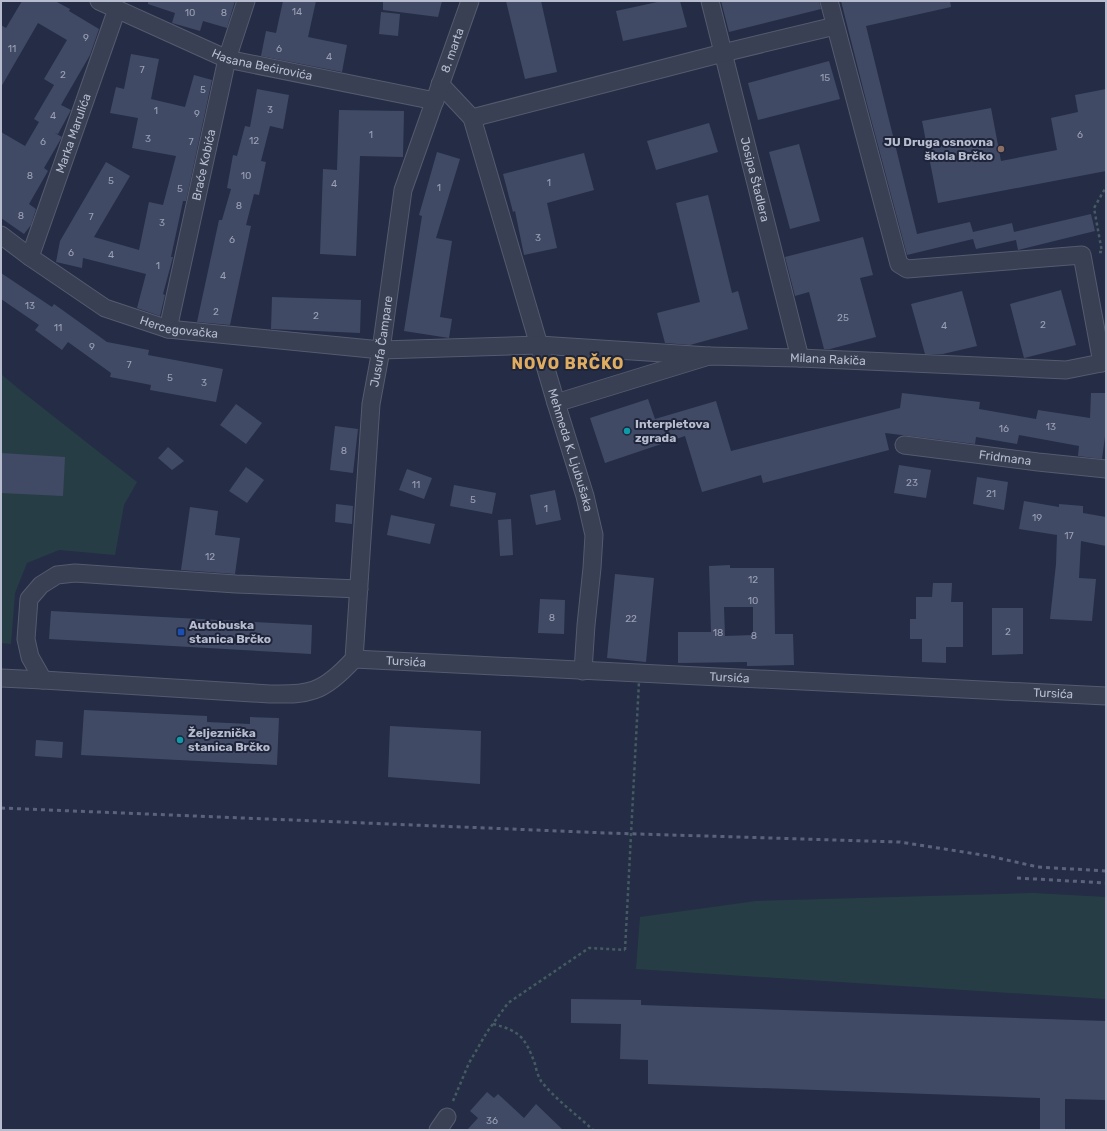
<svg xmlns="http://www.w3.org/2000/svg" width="1107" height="1131" viewBox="0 0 1107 1131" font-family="Rubik,sans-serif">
  <rect width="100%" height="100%" fill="#242d45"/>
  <!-- green -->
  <path fill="#273d46" d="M 1,374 L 20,390 L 137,482 L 124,505 L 115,555 L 59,550 L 27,563 L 15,593 L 11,644 L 1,643 Z
    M 1033,893 L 1106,897 L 1106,999 L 636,969 L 640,917 L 756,901 Z"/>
  <!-- building -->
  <path fill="#414a65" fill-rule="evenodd" d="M 22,1 L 55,1 L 70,9 L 69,11 L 99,29 L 90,55 L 61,105 L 71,110 L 58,134 L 55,133 L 62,137 L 44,168 L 48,171 L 29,204 L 36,209 L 31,225 L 24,234 L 1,218 L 1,132 L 25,146 L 39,122 L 34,119 L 54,85 L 44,79 L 67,40 L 38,23 L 1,87 L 1,25 L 6,28 Z
    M 148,1 L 235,1 L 227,28 L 203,21 L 200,31 L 172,23 L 175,13 L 148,4 Z
    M 283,1 L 316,1 L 308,37 L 347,45 L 342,72 L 261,56 L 266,31 L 276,33 Z
    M 383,1 L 442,1 L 438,17 L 383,10 Z
    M 506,1 L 541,1 L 557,72 L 525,79 Z
    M 662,1 L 680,1 L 687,27 L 623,41 L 616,11 Z
    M 721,1 L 819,1 L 821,9 L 729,32 Z
    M 841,1 L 950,1 L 951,7 L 866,26 L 917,234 L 970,222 L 973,232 L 1012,223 L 1014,232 L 1091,214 L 1095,231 L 1018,250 L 1016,240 L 976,249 L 973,239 L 907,255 L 867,104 Z
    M 381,12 L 400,14 L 398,36 L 379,34 Z
    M 131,54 L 159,59 L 151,99 L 185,107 L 194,75 L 212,80 L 186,201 L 183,201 L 171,257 L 173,257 L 163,294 L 165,295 L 160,316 L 137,308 L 146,274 L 83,258 L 82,268 L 56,262 L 60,241 L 106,162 L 130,176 L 94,237 L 139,250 L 149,202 L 163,205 L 176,156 L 132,148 L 138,118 L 110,113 L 116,87 L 124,89 Z
    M 829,61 L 840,99 L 758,120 L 748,83 Z
    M 257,89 L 289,95 L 283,129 L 270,126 L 261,161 L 266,162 L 259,195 L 254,194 L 246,225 L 251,226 L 230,325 L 197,322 L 219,220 L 222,220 L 231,189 L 227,188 L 233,155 L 237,156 L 245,126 L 250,127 Z
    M 1106,89 L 1106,171 L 938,203 L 922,121 L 991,108 L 1001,161 L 1057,150 L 1051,118 L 1078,112 L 1075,95 Z
    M 339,110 L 404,111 L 403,157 L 360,156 L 356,256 L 320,254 L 323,169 L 337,170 Z
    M 709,123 L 718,152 L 656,170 L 647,141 Z
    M 799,144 L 820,221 L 790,229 L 769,152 Z
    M 437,152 L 460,159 L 436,238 L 452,241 L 440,317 L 452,319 L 449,338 L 404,331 L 422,216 L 419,215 Z
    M 584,153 L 594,190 L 547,203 L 557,248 L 524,255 L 515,211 L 513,212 L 503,174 Z
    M 708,195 L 732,293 L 738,291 L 748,329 L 690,345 L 665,343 L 657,313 L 700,302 L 676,203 Z
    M 863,237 L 873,275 L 860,278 L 876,337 L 830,349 L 824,349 L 809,292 L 795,296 L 785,257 Z
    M 1,273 L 52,307 L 54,304 L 107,342 L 149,350 L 148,355 L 223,369 L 216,402 L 150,390 L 151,385 L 110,377 L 111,373 L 68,342 L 62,350 L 35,330 L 39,325 L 1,299 Z
    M 1061,290 L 1076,345 L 1024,358 L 1010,304 Z
    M 962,291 L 977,346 L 943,354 L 925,354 L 911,304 Z
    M 272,297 L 361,300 L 360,333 L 271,329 Z
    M 902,393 L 980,402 L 979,409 L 1036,419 L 1038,410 L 1090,418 L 1091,393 L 1106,393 L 1106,429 L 1102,459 L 1078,456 L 1079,446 L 1019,435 L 1017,444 L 976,437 L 975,444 L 885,433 L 889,450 L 763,483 L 761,475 L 702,492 L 685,436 L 605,463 L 590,418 L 648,399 L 655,419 L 716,401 L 731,451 L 900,408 Z
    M 236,404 L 262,423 L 246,444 L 220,425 Z
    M 335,426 L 358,429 L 353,473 L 330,470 Z
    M 168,447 L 184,461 L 172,470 L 158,458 Z
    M 1,453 L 65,457 L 63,496 L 1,493 Z
    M 899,465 L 931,470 L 926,498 L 894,493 Z
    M 246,467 L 264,480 L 247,503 L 229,491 Z
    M 407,469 L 432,478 L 424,499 L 399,490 Z
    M 977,477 L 1008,482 L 1004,510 L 973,504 Z
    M 454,485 L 496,493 L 492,514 L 450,506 Z
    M 555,490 L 561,520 L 536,525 L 530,495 Z
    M 1024,501 L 1059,507 L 1059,504 L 1083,506 L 1083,513 L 1106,517 L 1106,546 L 1081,541 L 1079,578 L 1096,579 L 1092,621 L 1050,619 L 1056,564 L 1057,535 L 1019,529 Z
    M 336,504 L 353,506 L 352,524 L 335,522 Z
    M 190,507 L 218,511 L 215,535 L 240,538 L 235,574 L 181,570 Z
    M 391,515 L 435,524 L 430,544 L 387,535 Z
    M 511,519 L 513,555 L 500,556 L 498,520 Z
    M 730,565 L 730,568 L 774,568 L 775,634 L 793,634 L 794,665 L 747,666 L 747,662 L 678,663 L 678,632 L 711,632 L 709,566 ZM 724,607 L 753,607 L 753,635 L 725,636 Z
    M 615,574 L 654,578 L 646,662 L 607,658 Z
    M 933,583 L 952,583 L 951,602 L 963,602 L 963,647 L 946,647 L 946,663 L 922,662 L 922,639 L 910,639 L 910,619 L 916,619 L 916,597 L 932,597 Z
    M 540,599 L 565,600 L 564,634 L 538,633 Z
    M 992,608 L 1023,608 L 1023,654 L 992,655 Z
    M 51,611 L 312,625 L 311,654 L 49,639 Z
    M 84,710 L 207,716 L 207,722 L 250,724 L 250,717 L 279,718 L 277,765 L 81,755 Z
    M 390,726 L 481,731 L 480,784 L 388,777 Z
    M 36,740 L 63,742 L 62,758 L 35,756 Z
    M 571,999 L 641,1000 L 641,1005 L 1106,1021 L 1106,1100 L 1065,1099 L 1065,1130 L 1040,1130 L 1040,1098 L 648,1084 L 648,1060 L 620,1059 L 621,1024 L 571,1023 Z
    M 487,1092 L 494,1098 L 498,1094 L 524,1118 L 536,1104 L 563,1130 L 467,1130 L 478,1118 L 470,1111 Z"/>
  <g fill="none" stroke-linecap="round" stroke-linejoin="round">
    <defs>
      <g id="minor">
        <path id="s1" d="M 99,1 L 227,59 L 435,101"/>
        <path id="s2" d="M 710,1 L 800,358"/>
        <path d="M 829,1 L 899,264 L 907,269 L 1082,255 L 1102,363"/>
        <path id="s3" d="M 440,84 L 472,118 L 556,403 L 585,496 L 594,535 L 592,568 L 586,625 L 583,671"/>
        <path d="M 472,118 L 723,53 L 835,26"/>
        <path id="s4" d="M 1,235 L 30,257 L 105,308 L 168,329 L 381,350 L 539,345 L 709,356"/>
        <path id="s5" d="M 30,257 L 117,9"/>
        <path id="s6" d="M 168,329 L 227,59 L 246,1"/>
        <path id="s7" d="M 556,403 L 709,356 L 800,358 L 1066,370 L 1106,362"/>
        <path id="s8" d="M 904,445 L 1038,462 L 1106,469"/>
        <path id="s9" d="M 354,659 L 1106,696"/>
        <path id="s10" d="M 1,678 L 43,680 L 270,694 C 285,694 300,695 314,690 C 329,685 344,670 354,659 L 371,404 L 381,350 L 403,190 L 470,1"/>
        <path d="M 43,680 L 30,657 L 26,639 L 29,599 L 41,585 L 57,575 L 75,573 L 236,584 L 359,589"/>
        <path d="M 438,1130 L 447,1117"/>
      </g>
    </defs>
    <!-- minor casing -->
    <use href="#minor" stroke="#555b6f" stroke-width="19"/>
    <!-- path -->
    <path stroke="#455a62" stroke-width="2.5" stroke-dasharray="3 3" stroke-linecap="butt" d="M 1099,252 L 1102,252 L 1094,208 L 1106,187
      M 493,1024 C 520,1031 525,1037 535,1064 C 536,1069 538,1076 541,1081 C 555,1099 576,1114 593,1130
      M 453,1101 L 469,1063 L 487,1032 L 508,1003 L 589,948 L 625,950"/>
    <!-- minor -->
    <use href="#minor" stroke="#394054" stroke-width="17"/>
    <!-- rail -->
    <path stroke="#5b637c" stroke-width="3" stroke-dasharray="4 4" stroke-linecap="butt" d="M 1,808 L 607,833 L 900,842 L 989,856 L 1038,867 L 1106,871
      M 1017,878 L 1106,883"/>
    <!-- path-bridge -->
    <path stroke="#455a62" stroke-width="2.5" stroke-dasharray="3 3" stroke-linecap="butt" d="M 625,950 L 639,681"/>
  </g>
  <!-- markers -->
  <circle fill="#8d6e63" stroke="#1e253a" stroke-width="1.5" cx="1001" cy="149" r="4"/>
  <g fill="#0f9aa8" stroke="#1e253a" stroke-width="1.5">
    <circle cx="627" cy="431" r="4"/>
    <circle cx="180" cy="740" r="4"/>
  </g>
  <rect fill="#1a4fb4" stroke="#1e253a" stroke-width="1.5" x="177" y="628" width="8" height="8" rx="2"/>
  <g text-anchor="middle" stroke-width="4" stroke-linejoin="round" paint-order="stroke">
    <!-- number labels -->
    <g font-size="10" fill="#9aa0b4">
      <text x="297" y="15">14</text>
      <text x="190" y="16">10</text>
      <text x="224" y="16">8</text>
      <text x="86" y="41">9</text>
      <text x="12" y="52">11</text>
      <text x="279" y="52">6</text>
      <text x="329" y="60">4</text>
      <text x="142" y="73">7</text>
      <text x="63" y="78">2</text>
      <text x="825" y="81">15</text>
      <text x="203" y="93">5</text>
      <text x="270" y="113">3</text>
      <text x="156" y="114">1</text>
      <text x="197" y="117">9</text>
      <text x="53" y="119">4</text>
      <text x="371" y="138">1</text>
      <text x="1080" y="138">6</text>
      <text x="148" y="142">3</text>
      <text x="254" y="144">12</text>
      <text x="43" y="145">6</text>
      <text x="191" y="145">7</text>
      <text x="30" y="179">8</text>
      <text x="246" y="179">10</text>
      <text x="111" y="184">5</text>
      <text x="549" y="186">1</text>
      <text x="334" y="187">4</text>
      <text x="439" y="191">1</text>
      <text x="180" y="192">5</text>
      <text x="239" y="209">8</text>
      <text x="21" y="219">8</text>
      <text x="91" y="220">7</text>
      <text x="162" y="226">3</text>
      <text x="538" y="241">3</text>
      <text x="232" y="243">6</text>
      <text x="71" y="256">6</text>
      <text x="111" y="258">4</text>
      <text x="158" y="269">1</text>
      <text x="223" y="279">4</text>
      <text x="30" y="309">13</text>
      <text x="216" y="315">2</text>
      <text x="316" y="319">2</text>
      <text x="843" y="321">25</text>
      <text x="1043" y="328">2</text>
      <text x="944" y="329">4</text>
      <text x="58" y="331">11</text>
      <text x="92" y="350">9</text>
      <text x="129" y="368">7</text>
      <text x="170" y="381">5</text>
      <text x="204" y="386">3</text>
      <text x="1051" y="430">13</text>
      <text x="1004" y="432">16</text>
      <text x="344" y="454">8</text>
      <text x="912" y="486">23</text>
      <text x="416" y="488">11</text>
      <text x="991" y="497">21</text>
      <text x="473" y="503">5</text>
      <text x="546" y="512">1</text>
      <text x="1037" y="521">19</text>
      <text x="1069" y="539">17</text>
      <text x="210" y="560">12</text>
      <text x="753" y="583">12</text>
      <text x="753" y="604">10</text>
      <text x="552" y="621">8</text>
      <text x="631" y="622">22</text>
      <text x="1008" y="635">2</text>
      <text x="718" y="636">18</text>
      <text x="754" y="639">8</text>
      <text x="492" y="1124">36</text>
    </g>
    <!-- street labels -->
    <g font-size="12" fill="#b7bcce" stroke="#1e253a">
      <text dy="4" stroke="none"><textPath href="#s10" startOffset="985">8. marta</textPath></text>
      <text dy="4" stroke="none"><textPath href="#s1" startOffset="176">Hasana Bećirovića</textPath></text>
      <text dy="4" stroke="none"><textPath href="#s5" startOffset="131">Marka Marulića</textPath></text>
      <text dy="4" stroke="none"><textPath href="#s6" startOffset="168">Braće Kobića</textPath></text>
      <text dy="4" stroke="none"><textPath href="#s2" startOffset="184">Josipa Štadlera</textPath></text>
      <text dy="4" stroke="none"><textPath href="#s4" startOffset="204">Hercegovačka</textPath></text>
      <text dy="4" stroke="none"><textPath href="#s10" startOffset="684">Jusufa Čampare</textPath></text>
      <text dy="4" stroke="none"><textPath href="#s7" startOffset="279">Milana Rakiča</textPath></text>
      <text dy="4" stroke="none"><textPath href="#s3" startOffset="393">Mehmeda K. Ljubušaka</textPath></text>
      <text dy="4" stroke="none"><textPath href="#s8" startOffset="102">Fridmana</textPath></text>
      <text dy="4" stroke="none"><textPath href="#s9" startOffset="52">Tursića</textPath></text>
      <text dy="4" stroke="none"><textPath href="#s9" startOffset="376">Tursića</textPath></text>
      <text dy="4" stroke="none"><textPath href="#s9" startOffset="700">Tursića</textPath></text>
    </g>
    <!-- poi labels -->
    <g font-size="12" font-weight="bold" fill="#b7bcce" stroke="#1e253a" text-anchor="start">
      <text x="993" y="146" text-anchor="end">JU Druga osnovna<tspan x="993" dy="14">škola Brčko</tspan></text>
      <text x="635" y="428">Interpletova<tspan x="635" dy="14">zgrada</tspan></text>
      <text x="189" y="629">Autobuska<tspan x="189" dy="14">stanica Brčko</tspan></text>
      <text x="188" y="737">Željeznička<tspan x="188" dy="14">stanica Brčko</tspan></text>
    </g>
    <!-- district labels -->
    <g font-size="16" font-weight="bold" letter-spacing="1" fill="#e0ad60" stroke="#1e253a">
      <text x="568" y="369">NOVO BRČKO</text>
    </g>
  </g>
  <!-- border -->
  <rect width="1107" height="1131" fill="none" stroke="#b7bcce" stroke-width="4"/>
</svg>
